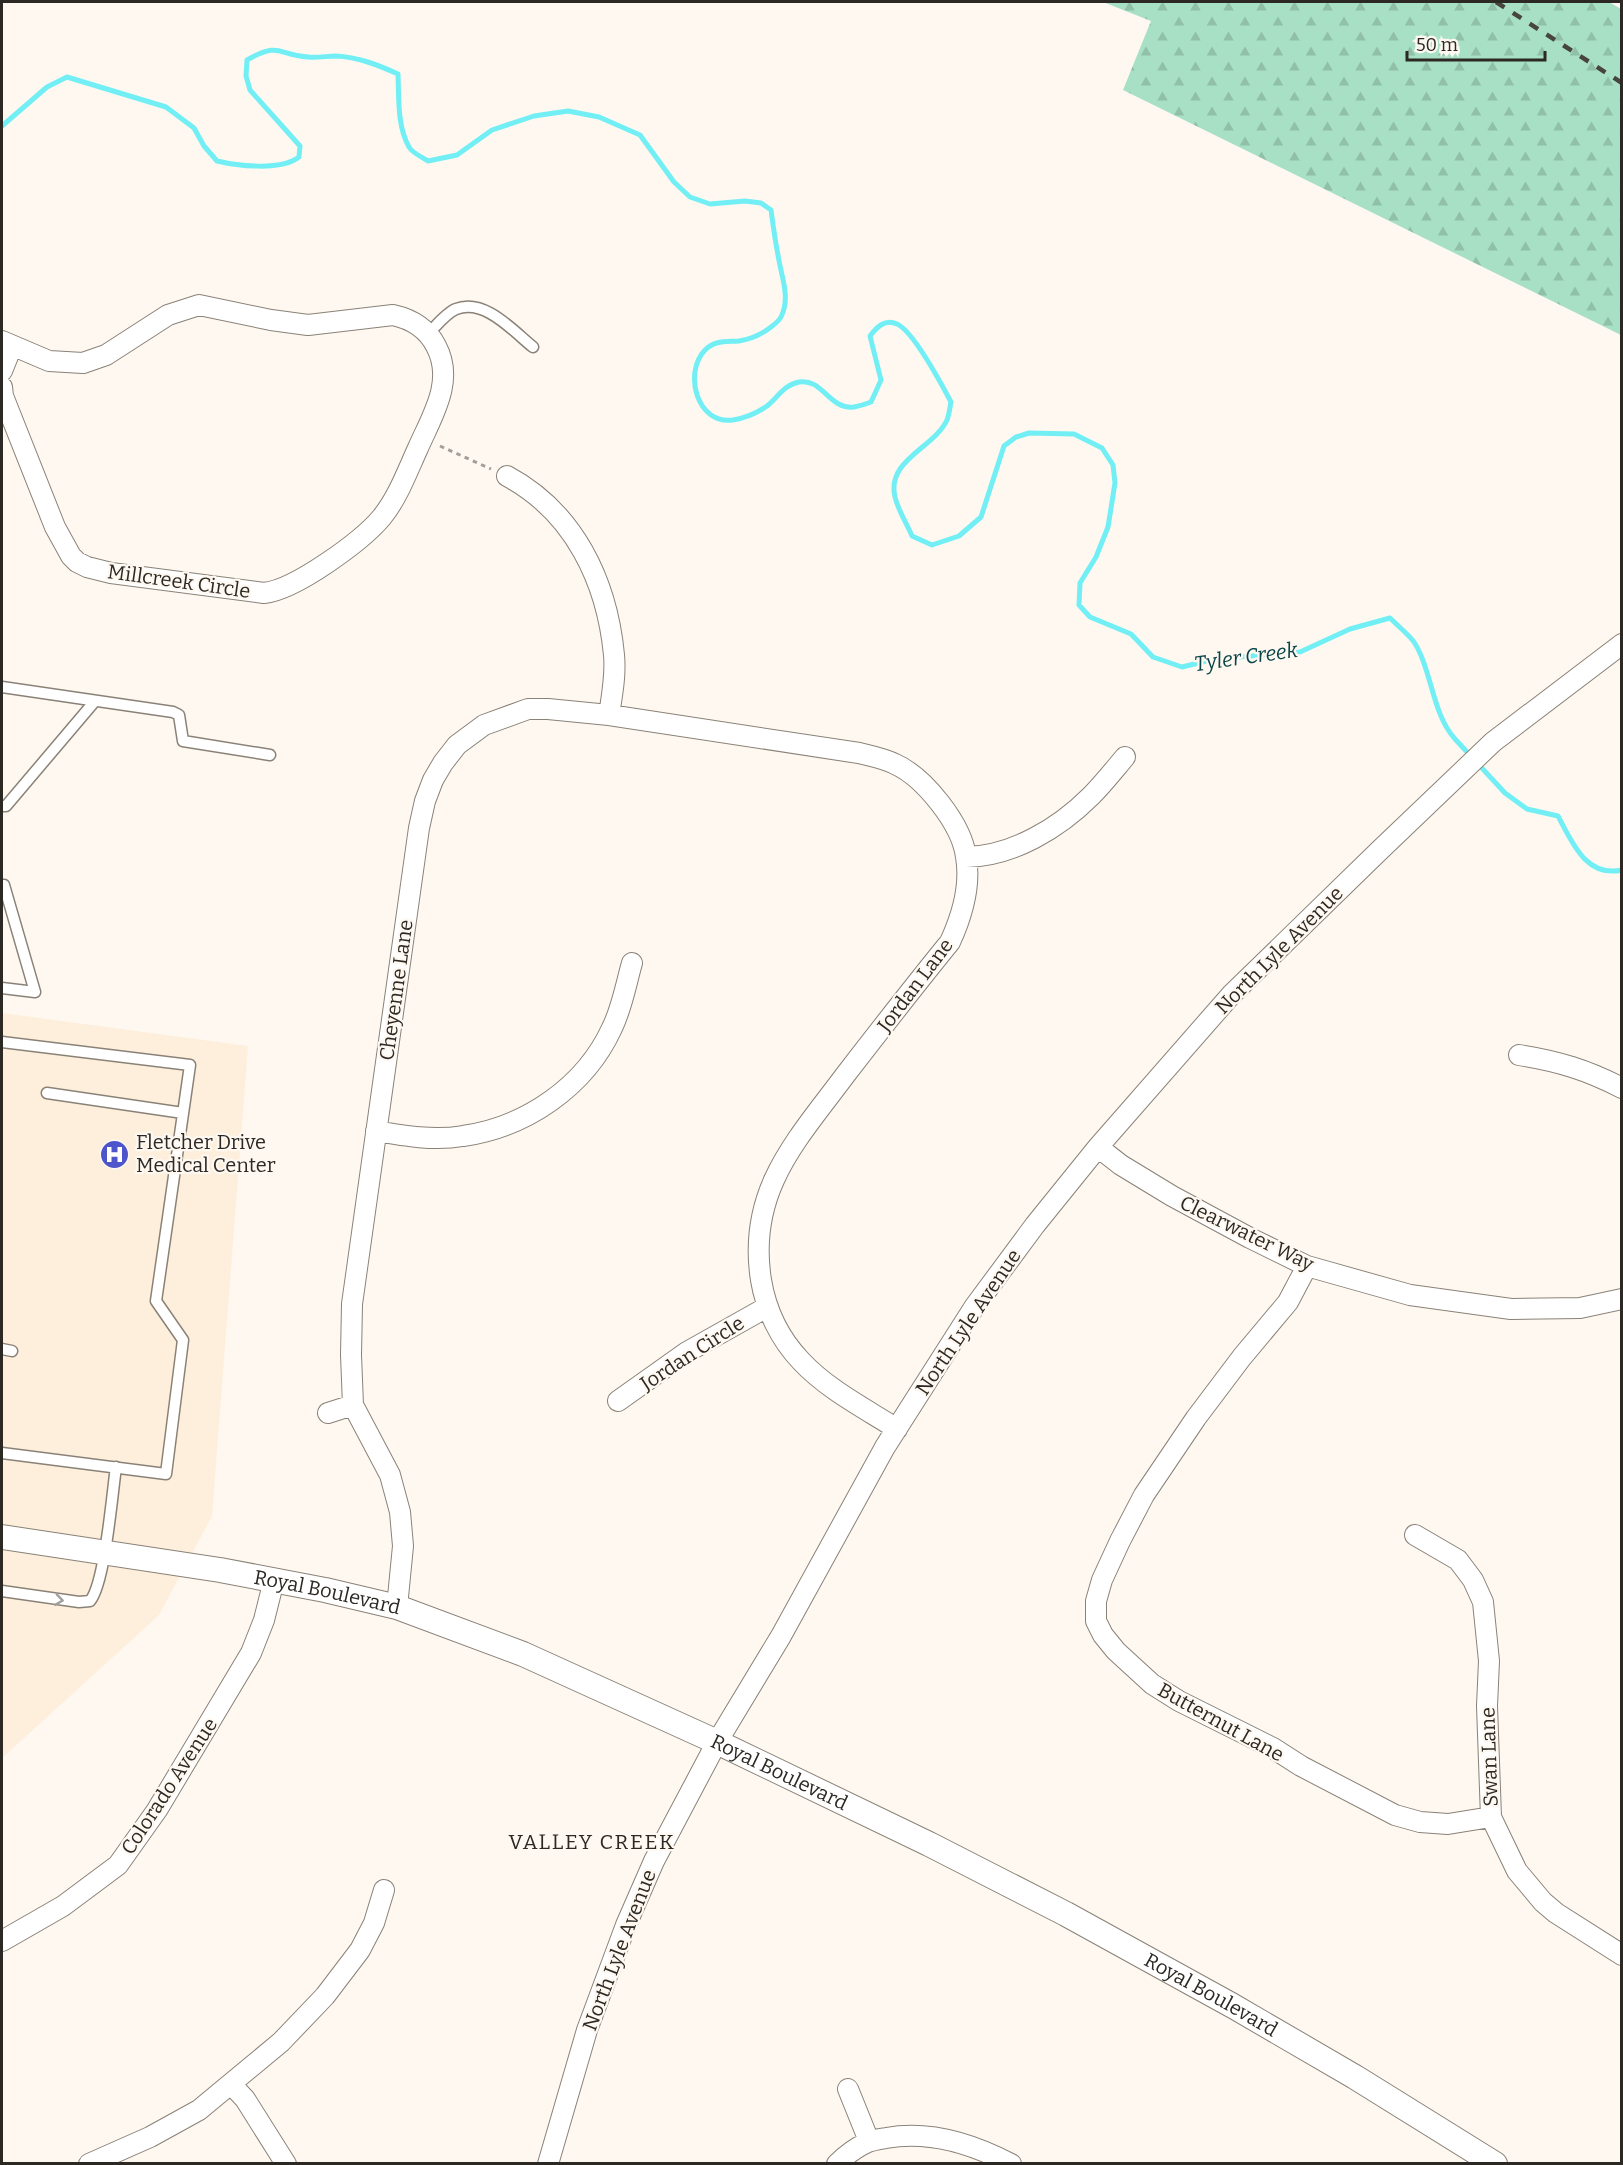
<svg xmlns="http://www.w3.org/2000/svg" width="1623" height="2165" viewBox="0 0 1623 2165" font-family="Bitter,serif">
  <defs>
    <pattern id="forest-firs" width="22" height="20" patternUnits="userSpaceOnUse" patternTransform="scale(1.5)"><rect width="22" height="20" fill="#a7e0c4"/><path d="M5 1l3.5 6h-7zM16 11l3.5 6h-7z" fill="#90c0a8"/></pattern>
  </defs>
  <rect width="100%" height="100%" fill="#fef8f1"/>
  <!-- built -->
  <path fill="#fdefdc" d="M 2,1013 L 248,1046 L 212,1516 L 159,1615 L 2,1758 Z"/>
  <!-- forest -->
  <path fill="url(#forest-firs)" d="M 1103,2 L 1609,2 L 1621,9 L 1621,335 L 1123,90 L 1151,21 Z"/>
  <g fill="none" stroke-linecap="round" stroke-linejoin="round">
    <!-- stream -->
    <path stroke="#71eff4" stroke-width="5" d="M 2,126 L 47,87 L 67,77 L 166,107 L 194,128 L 204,146 L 217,161 C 238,166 281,171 299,157 L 300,146 L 250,90 L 246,76 L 247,60 C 281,41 277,55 308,57 C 318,58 327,56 336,56 C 358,57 378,65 398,74 C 399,97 397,126 409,147 C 412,153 422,157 428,161 L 457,155 L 492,130 L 534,116 L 568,111 L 599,117 L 640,135 L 674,182 L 690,197 L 710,204 L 745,201 L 761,203 L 771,210 C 773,225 775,240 778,255 C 781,276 791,297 781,317 C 779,321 775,324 771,327 C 762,334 751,339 739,341 C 726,342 715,340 705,350 C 683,373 697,425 733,420 C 745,418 757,413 767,406 C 778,397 784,385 799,382 C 823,378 829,410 854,407 C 860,406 866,404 871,402 L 881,380 L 870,336 C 876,328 885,318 897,324 C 913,331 942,385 951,402 C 950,407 949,415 947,420 C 934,448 886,460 895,497 C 898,510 907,524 912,536 L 932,545 L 959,536 L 981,517 L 1004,446 L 1016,437 L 1029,433 L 1074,434 L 1102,448 L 1113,465 L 1115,483 L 1108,527 L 1096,557 L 1080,583 L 1079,605 L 1090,617 L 1131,634 L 1153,657 L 1182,667 L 1215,659 L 1300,652 L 1350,629 L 1390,618 C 1398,626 1408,634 1414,642 C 1432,670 1432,714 1455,739 L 1505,793 L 1527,809 L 1558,816 C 1572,842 1586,878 1622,870"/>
    <defs>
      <path id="service" d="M 428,334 C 436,326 446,313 456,309 C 485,298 513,331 533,347
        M 2,687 L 173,712 L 179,715 L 183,741 L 270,755
        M 2,806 L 6,806 L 95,701
        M 2,885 L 4,885 L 35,992 L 2,988
        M 2,1042 L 190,1065 L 156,1301 L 183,1340 L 166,1474 L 2,1453
        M 47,1093 L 183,1113
        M 2,1349 L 12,1351
        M 2,1591 L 79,1602 L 90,1601 C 105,1583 112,1495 116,1467"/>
      <path id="minor" d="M 2,341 L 49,361 L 83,363 L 106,355 L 168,315 L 199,305 L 271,320 L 308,325 L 393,315 C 411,319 427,328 436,346 C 455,381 432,416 418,448 C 407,472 398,497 382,517 C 362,541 295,590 264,593 L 111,573 L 87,567 L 77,562 L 71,556 L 55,527 L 3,396 L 2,387
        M 2,371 L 12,346
        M 507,476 C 574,512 607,581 614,655 C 616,675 612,695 609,715
        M 966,857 C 1013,856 1059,828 1091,796 C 1103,784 1114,770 1125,757
        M 1519,1055 C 1558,1061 1587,1070 1622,1088
        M 376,1131 C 405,1136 434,1141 463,1136 C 526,1127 585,1087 612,1028 C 622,1008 626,984 632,963
        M 1098,1147 L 1121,1165 L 1172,1196 L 1250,1238 L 1307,1266 L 1410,1295 L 1511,1309 L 1580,1308 L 1622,1299
        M 1307,1266 L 1288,1302 L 1242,1357 L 1196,1418 L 1144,1495 L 1120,1541 L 1102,1580 L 1096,1601 L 1096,1621 L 1103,1635 L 1116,1651 L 1152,1684 L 1179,1701 L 1273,1748 L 1301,1766 L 1395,1815 L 1420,1822 L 1448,1824 L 1491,1817
        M 618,1401 L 687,1352 L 767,1307
        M 328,1413 L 353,1405
        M 1415,1535 L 1458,1560 L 1473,1580 L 1483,1602 L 1489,1661 L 1487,1706 L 1491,1817 L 1517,1871 L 1543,1902 L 1556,1913 L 1622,1955
        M 397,1607 L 403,1546 L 400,1512 L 390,1475 L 353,1405 L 351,1355 L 352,1304 L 419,828 L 425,801 L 433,780 L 443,763 L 457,745 L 484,725 L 528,709 L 548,709 L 609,715 L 859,753 C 871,756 883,758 895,764 C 924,777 962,824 966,857 C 971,886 962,916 950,942 C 915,985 880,1030 846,1074 C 796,1141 747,1191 761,1280 C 766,1310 780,1339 801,1361 C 827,1389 864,1408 897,1429
        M 2,1941 L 63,1906 L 118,1865 L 157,1810 L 251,1653 L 264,1620 L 274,1580
        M 231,2084 L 245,2099 L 286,2164
        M 848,2089 L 869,2141
        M 89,2164 L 150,2137 L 199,2110 L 281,2042 L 325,1996 L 360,1950 L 374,1923 L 384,1890
        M 548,2164 L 587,2030 L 626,1925 L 654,1861 L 717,1742 L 781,1636 L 885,1447 L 975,1306 L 1035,1225 L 1098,1147 L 1231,995 L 1380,850 L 1493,742 L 1622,644
        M 837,2164 C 846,2155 857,2147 868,2142 C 873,2140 880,2139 886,2138 C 929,2130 973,2144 1011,2164"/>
      <g id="tertiary">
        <path id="s1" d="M 2,1537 L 220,1570 L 325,1590 L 397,1607 L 523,1654 L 717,1742 L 929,1844 L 1066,1914 L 1233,2006 L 1355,2077 L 1495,2164"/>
      </g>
    </defs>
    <!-- service casing -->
    <use href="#service" stroke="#8a8277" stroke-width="13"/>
    <!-- minor casing -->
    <use href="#minor" stroke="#8a8277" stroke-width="22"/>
    <!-- tertiary casing -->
    <use href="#tertiary" stroke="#8a8277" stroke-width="26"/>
    <!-- path -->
    <path stroke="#a29e98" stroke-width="3" stroke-dasharray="4.5 4.5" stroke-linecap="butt" d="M 440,446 L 491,469"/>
    <!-- service -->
    <use href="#service" stroke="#fff" stroke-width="10"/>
    <!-- minor -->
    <use href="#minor" stroke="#fff" stroke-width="20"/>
    <!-- tertiary -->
    <use href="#tertiary" stroke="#fff" stroke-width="24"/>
    <!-- rail -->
    <path stroke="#48443f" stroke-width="4.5" stroke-dasharray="10 10" stroke-linecap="butt" d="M 1496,2 L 1622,83"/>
  </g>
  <!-- one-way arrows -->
  <defs><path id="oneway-chevron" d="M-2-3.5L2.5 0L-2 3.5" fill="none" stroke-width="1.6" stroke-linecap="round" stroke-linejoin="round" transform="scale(1.5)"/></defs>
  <use stroke="#a09f9c" href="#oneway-chevron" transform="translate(59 1600) rotate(8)"/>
  <!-- icons -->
  <defs>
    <symbol id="hospital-disc" viewBox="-11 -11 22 22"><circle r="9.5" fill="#4e55cb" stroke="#fef8f1"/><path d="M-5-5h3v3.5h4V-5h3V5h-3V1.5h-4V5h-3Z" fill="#fff"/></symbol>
  </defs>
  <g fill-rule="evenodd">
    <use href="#hospital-disc" x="98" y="1138" width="33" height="33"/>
  </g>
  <g text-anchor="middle" stroke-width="4.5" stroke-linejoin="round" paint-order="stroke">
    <!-- street labels -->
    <g font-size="20" fill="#2c2924" stroke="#fef8f1">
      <text transform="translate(179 581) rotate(8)" y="7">Millcreek Circle</text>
      <text transform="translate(1279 950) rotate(-45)" y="7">North Lyle Avenue</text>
      <text transform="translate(915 985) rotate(-53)" y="7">Jordan Lane</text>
      <text transform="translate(396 990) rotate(-82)" y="7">Cheyenne Lane</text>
      <text transform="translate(1247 1233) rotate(26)" y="7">Clearwater Way</text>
      <text transform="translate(968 1322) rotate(-56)" y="7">North Lyle Avenue</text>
      <text transform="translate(692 1353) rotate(-33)" y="7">Jordan Circle</text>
      <text dy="7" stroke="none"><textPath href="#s1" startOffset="330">Royal Boulevard</textPath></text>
      <text transform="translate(1221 1722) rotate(29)" y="7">Butternut Lane</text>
      <text transform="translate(1489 1757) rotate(-92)" y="7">Swan Lane</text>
      <text dy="7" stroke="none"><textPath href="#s1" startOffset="818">Royal Boulevard</textPath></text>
      <text transform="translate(169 1786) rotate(-57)" y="7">Colorado Avenue</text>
      <text transform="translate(619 1950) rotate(-69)" y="7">North Lyle Avenue</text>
      <text dy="7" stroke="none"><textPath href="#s1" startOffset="1304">Royal Boulevard</textPath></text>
    </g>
    <!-- poi labels -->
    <g font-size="20" fill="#2c2924" stroke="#fef8f1" text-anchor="start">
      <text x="136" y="1149">Fletcher Drive<tspan x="136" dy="23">Medical Center</tspan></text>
    </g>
    <!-- water labels -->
    <g font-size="21" font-style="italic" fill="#094547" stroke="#fef8f1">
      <text transform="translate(1246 657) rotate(-8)" y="7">Tyler Creek</text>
    </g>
    <!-- neighbourhood labels -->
    <g font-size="21" letter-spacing="1.5" fill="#2c2924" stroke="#fef8f1">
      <text x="592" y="1849">VALLEY CREEK</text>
    </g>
  </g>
  <!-- border -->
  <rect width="1623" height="2165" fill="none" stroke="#2c2924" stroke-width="6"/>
  <!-- scale -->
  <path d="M1407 51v9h138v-9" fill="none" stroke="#2c2924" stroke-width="3"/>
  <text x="1416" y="51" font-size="18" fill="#2c2924" stroke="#fef8f1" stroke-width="4.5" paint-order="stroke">50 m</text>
</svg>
